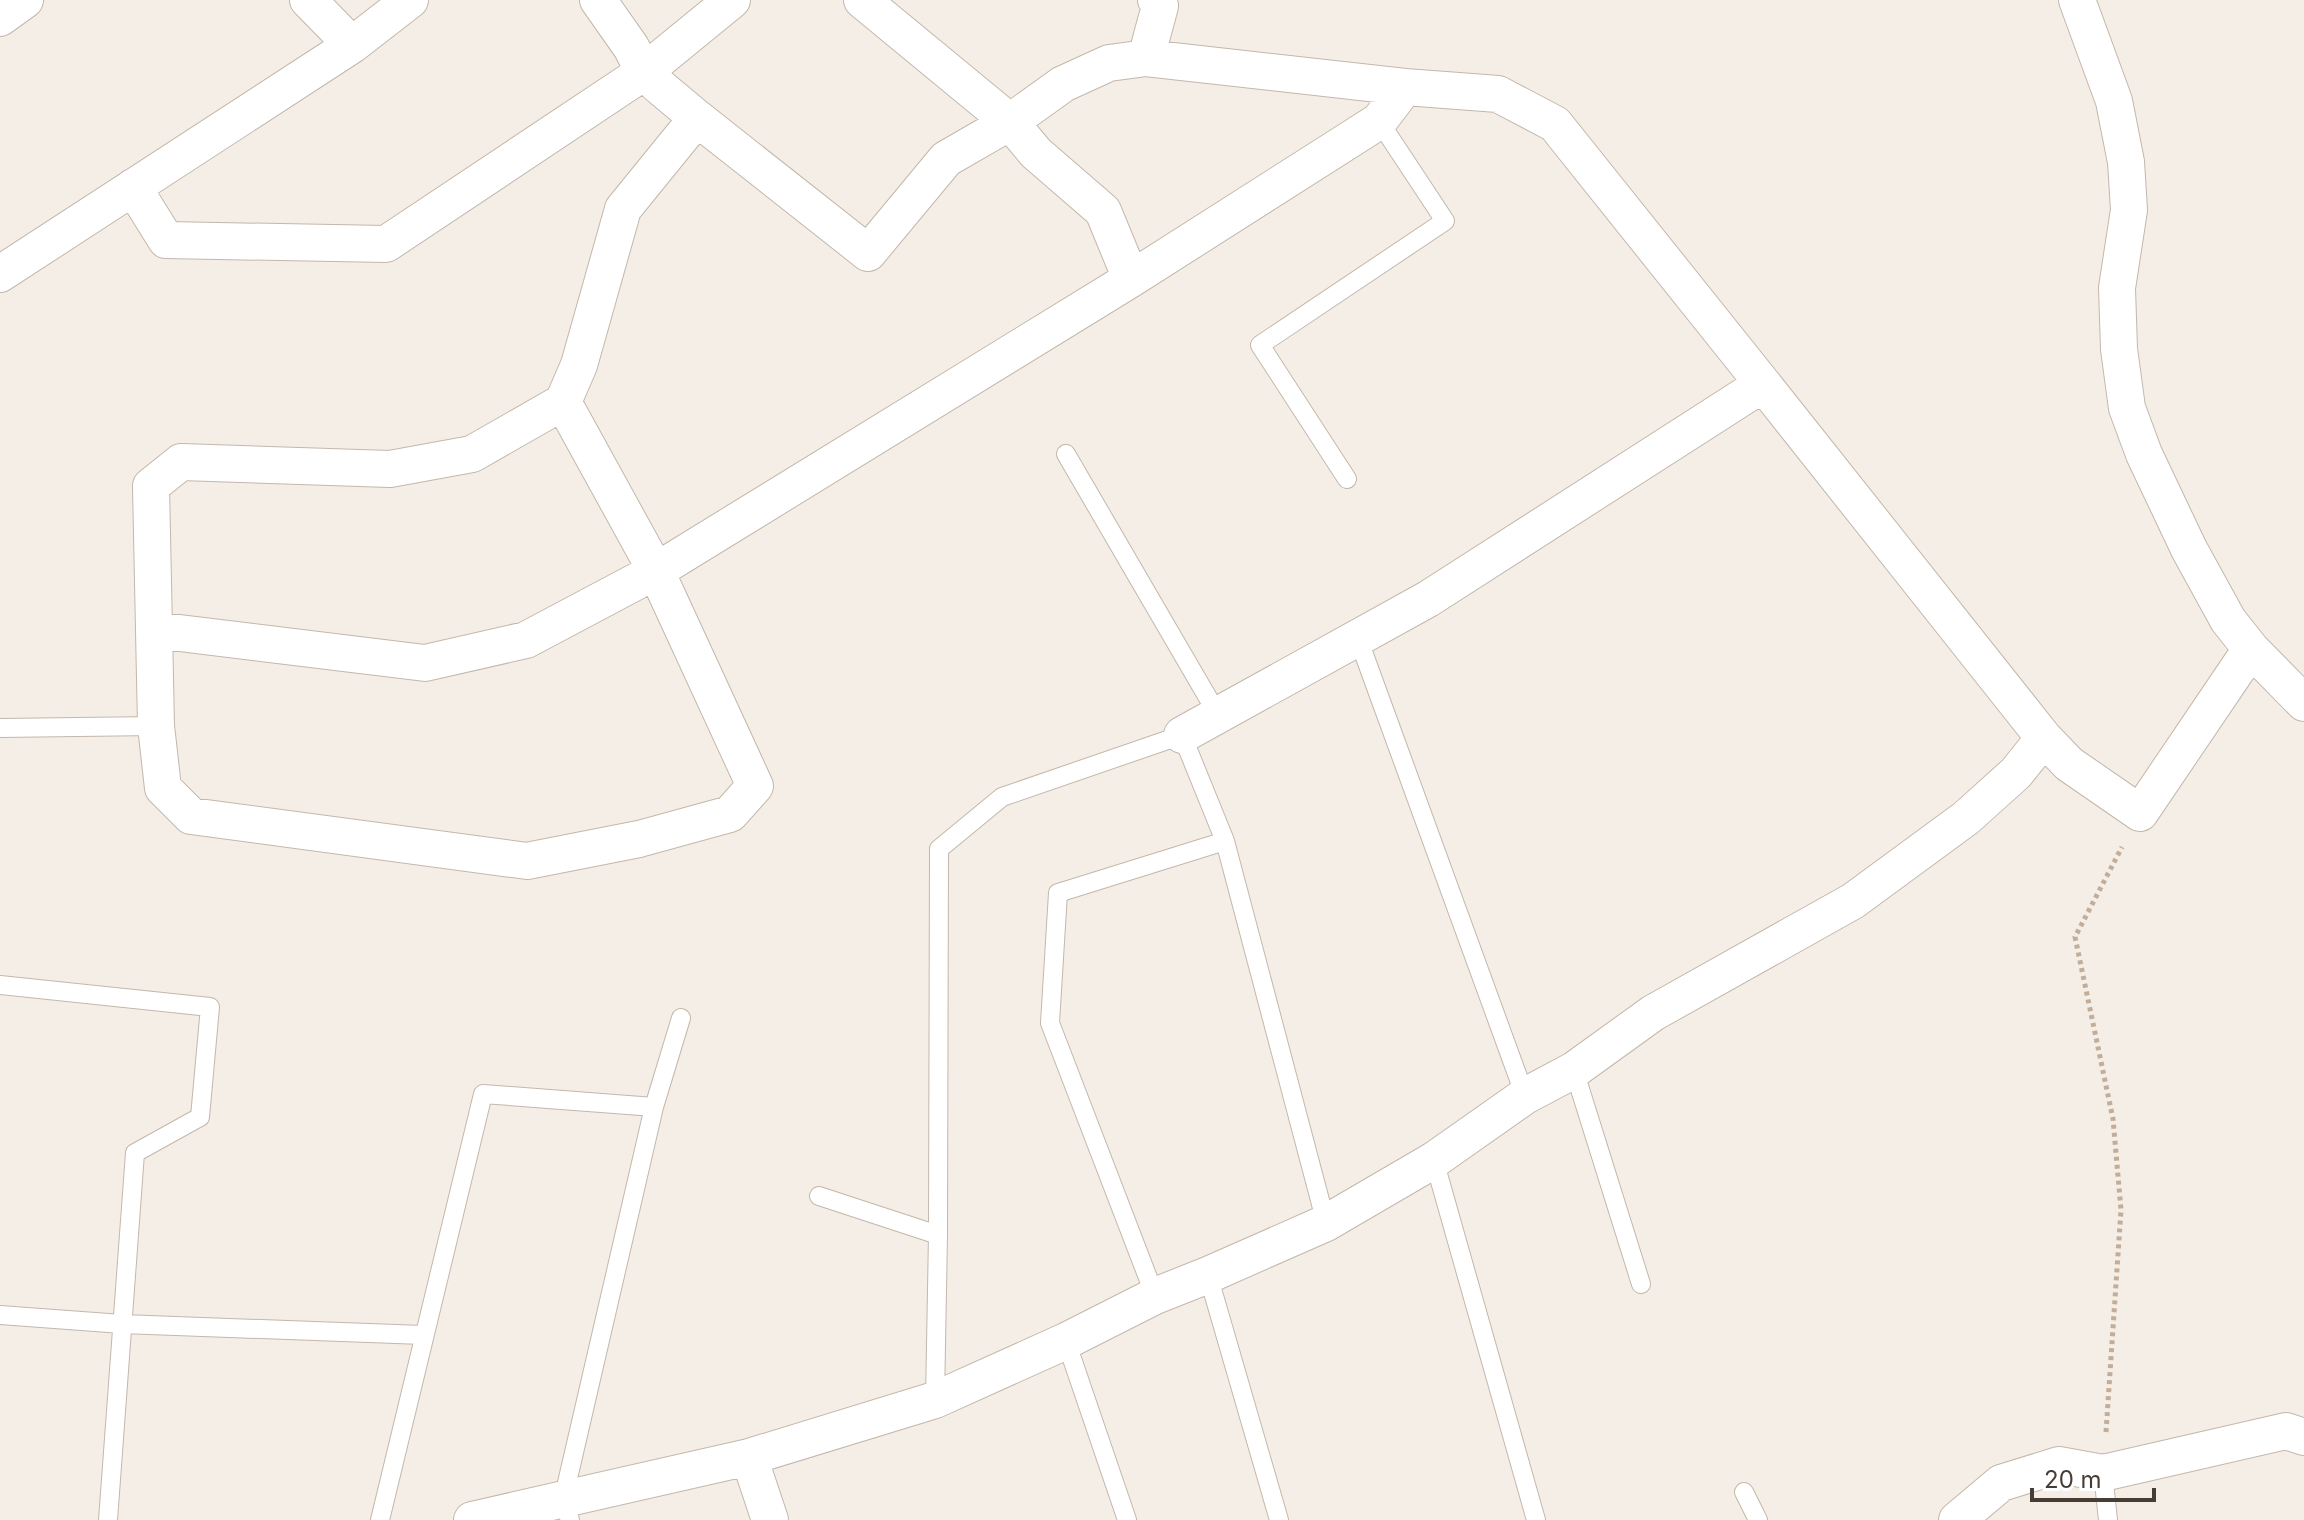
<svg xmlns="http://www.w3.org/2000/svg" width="2304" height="1520" viewBox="0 0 2304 1520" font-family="Inter,sans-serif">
  <rect width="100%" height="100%" fill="#f4eee6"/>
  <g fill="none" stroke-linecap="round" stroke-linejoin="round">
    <defs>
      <path id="service" d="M 1066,454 L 1218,715
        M 1347,479 L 1260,345 L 1445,221 L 1379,121
        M 1358,638 L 1525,1096
        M 0,728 L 156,726
        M 0,985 L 210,1007 L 200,1117 L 135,1153 L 108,1520
        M 1574,1070 L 1641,1284
        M 1434,1160 L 1536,1520
        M 819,1196 L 938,1235
        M 1208,1275 L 1279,1520
        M 1155,1296 L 1050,1023 L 1058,893 L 1225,841 L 1326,1223
        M 0,1315 L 122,1324 L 423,1335
        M 1066,1341 L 1127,1520
        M 935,1400 L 938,1235 L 939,849 L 1002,797 L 1182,735 L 1225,841
        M 2103,1473 L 2108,1520
        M 1744,1492 L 1758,1520
        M 380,1520 L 483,1094 L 654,1107 L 681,1018
        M 570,1520 L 563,1500 L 654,1107"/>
      <path id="minor" d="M 308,0 L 352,45
        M 598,0 L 631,47 L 644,72 L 660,87 L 697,118 L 868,253 L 946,159 L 1010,122 L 1063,84 L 1109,63 L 1146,58 L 1405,87 L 1498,94 L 1555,124 L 1763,384
        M 862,0 L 1010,122 L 1036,153 L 1103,211 L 1131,279
        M 2077,0 L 2114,101 L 2126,162 L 2129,210 L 2117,288 L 2119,349 L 2127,408 L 2144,454 L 2189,549 L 2228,620 L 2251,649 L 2304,703
        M 0,18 L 25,0
        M 1146,58 L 1160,6 L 1156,0
        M 133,187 L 166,240 L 386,244 L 644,72 L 732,0
        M 0,274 L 352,45 L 410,0
        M 563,402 L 472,454 L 390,469 L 181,462 L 151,486 L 156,726 L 163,788 L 191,816 L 527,861 L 639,839 L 730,814 L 755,786 L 656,571 L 563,402 L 579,365 L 623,209 L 697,118
        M 155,630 L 425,663 L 526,640 L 656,571 L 1131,279 L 1379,121 L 1405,87
        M 1182,735 L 1428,599 L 1763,384 L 2044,738
        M 749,1457 L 770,1520
        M 472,1520 L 749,1457 L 935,1400 L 1066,1341 L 1155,1296 L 1208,1275 L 1326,1223 L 1434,1160 L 1525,1096 L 1574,1070 L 1653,1013 L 1853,901 L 1966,818 L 2016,773 L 2044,738 L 2069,764 L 2140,813 L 2251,649
        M 1957,1520 L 2001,1483 L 2059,1465 L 2103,1473 L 2286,1431 L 2304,1437"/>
    </defs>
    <!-- service casing -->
    <use href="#service" stroke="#c4b7ab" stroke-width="20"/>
    <!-- minor casing -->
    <use href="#minor" stroke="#c4b7ab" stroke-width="38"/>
    <!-- path -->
    <path stroke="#c3ad98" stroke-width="5" stroke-dasharray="4 4" stroke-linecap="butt" d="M 2106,1432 L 2121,1210 L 2113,1119 L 2075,937 L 2122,847"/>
    <!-- service -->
    <use href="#service" stroke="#fff" stroke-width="18"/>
    <!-- minor -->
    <use href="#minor" stroke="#fff" stroke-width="36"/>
  </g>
  <!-- scale -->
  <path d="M2032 1488v12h122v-12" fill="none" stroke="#483d35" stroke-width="4"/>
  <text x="2044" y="1488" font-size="24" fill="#483d35" stroke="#ffffff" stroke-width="6" paint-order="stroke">20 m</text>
</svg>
